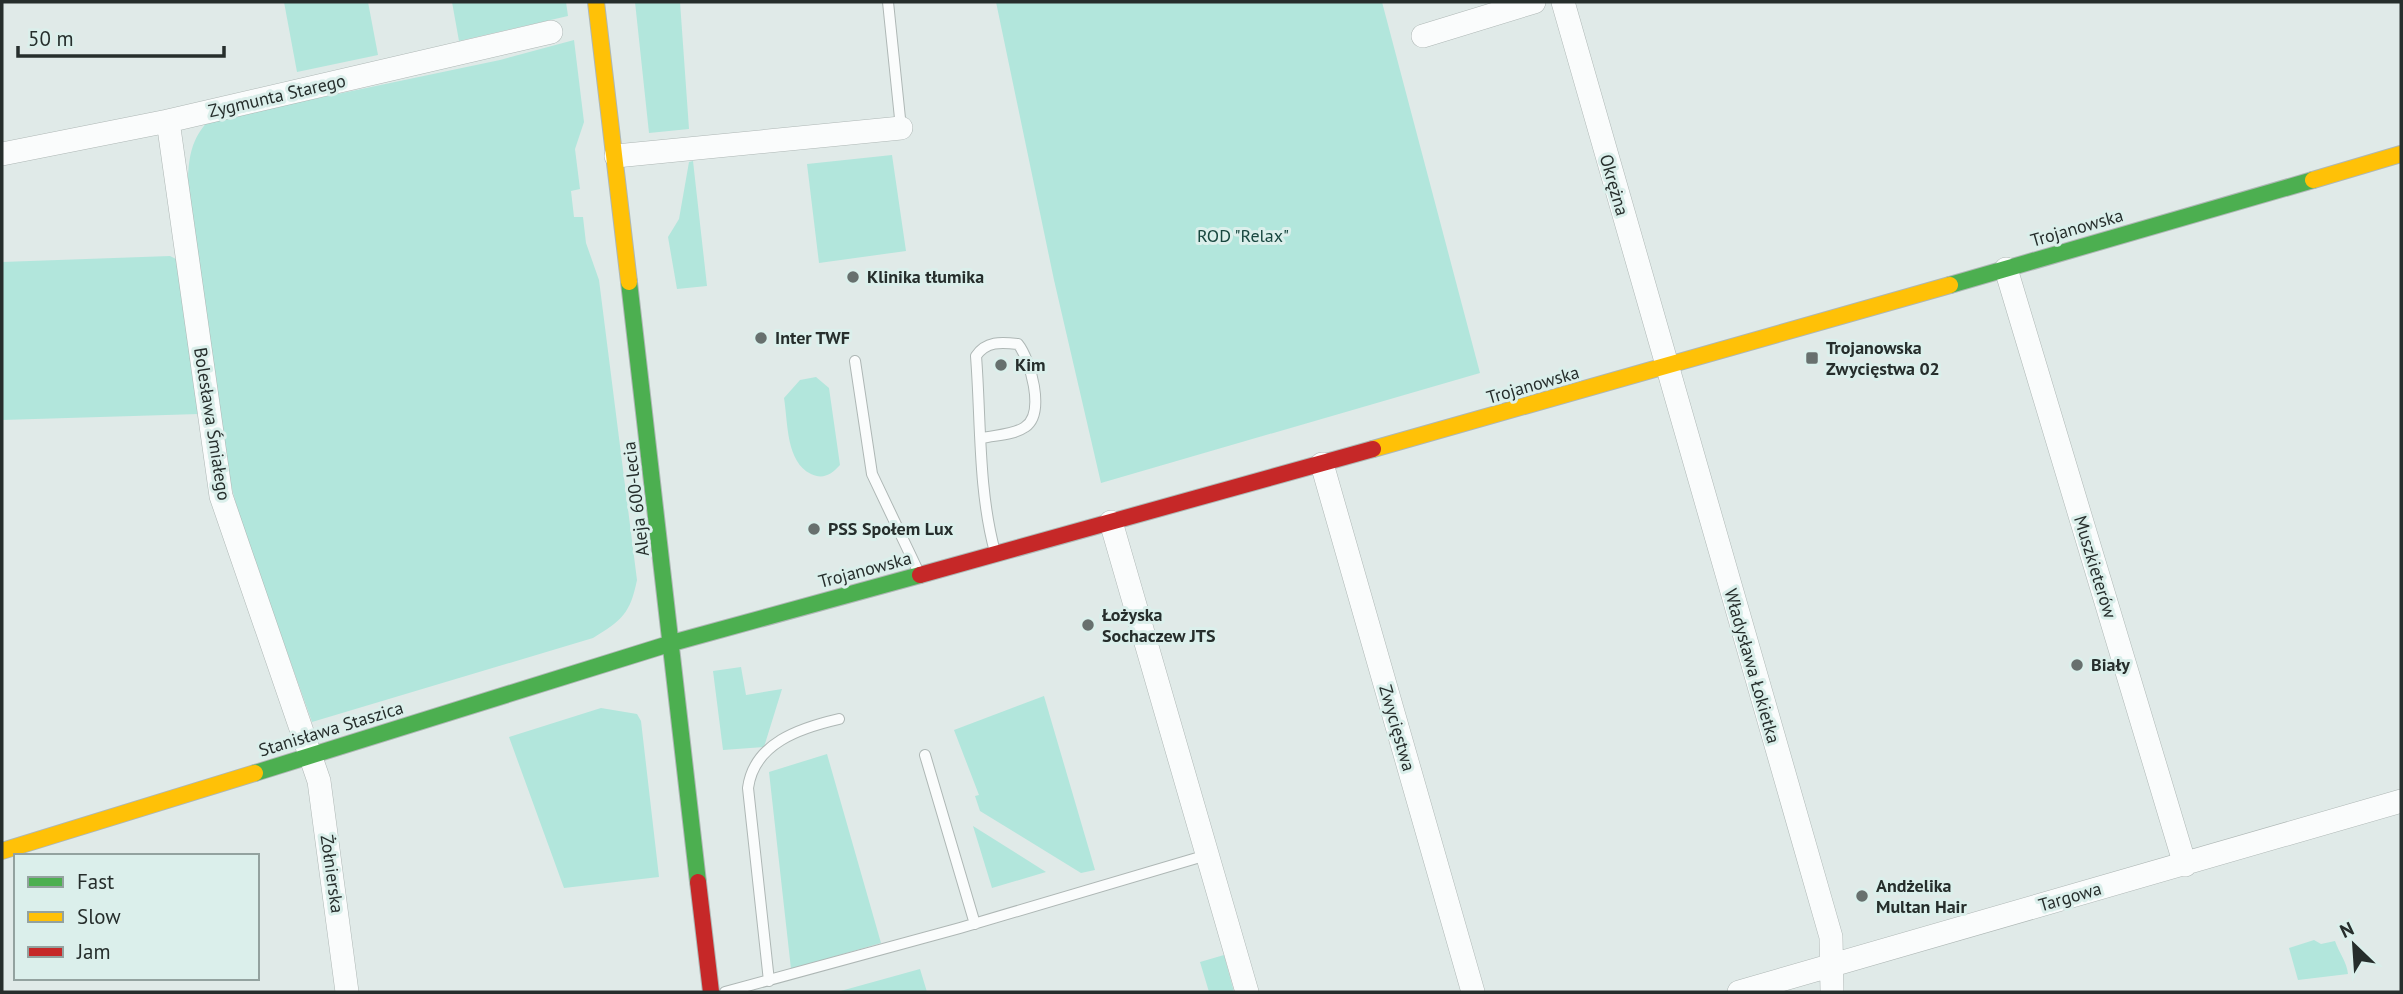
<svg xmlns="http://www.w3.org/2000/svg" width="2403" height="994" viewBox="0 0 2403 994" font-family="'PT Sans',sans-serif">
  <rect width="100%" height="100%" fill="#e0eae8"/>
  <!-- green -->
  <path fill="#b2e6dc" d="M 284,2 L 368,2 L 378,55 L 297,72 Z
    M 452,2 L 566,2 L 568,16 L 459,41 Z
    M 635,2 L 680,2 L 689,129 L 649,133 Z
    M 996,2 L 1382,2 L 1480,373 L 1101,483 L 1054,280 Z
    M 574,40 L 584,122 L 575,149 L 580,189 L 571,191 L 574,217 L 583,217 L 586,243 L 599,280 L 637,580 C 630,614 622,620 593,638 L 312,722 L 241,523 L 221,446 L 188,179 C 189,155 192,139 208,121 L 500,60 Z
    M 892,155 L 906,251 L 819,263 L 807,164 Z
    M 693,161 L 707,286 L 677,289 L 668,237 L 679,219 L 689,162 Z
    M 170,256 L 176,259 L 199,414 L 2,420 L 2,262 Z
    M 816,377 L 829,388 L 840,465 C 832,474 823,480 811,474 C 786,462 788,423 784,398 L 800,380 Z
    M 741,667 L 746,695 L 782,689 L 764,747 L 723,750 L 713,671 Z
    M 1044,696 L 1095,870 L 1081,873 L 980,811 L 975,796 L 979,795 L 954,730 Z
    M 601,708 L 637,714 L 641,721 L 659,877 L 564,888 L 509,737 Z
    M 827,754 L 881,943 L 791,969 L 769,772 Z
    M 973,826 L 1046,872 L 992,888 Z
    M 2314,940 L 2321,944 L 2335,941 C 2339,953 2347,962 2348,974 L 2298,980 L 2289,948 Z
    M 1224,955 L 1234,992 L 1209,992 L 1200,962 Z
    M 920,969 L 927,992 L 837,992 Z"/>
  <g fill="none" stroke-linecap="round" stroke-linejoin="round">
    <defs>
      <path id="lane" d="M 888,2 L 901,128
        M 855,361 L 872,474 L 919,573
        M 982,438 C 995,435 1014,435 1025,427 C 1046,413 1030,359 1018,344 C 1001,342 986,341 976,356 C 981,420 978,490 995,552
        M 925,755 L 975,924
        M 769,981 L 748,788 C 754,743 800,728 839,719
        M 725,992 L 960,928 L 1207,855"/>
      <path id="street" d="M 1563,2 L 1831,937 L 1832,992
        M 1423,36 L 1534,2
        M 168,121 L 221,496 L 319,781 L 347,992
        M 2,154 L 168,121 L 551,32
        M 616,156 L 901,128
        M 2006,269 L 2185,865
        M 1322,464 L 1473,992
        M 1111,522 L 1247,992
        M 1739,992 L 2401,801"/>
      <path id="fast" d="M 629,282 L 698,882
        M 1950,285 L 2313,180
        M 255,773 L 672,643 L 920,575"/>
      <path id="slow" d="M 596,2 L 629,282
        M 2313,180 L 2401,154
        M 1373,449 L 1950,285
        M 2,851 L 255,773"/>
      <path id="jam" d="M 920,575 L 1373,449
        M 698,882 L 711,992"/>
    </defs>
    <!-- lane casing -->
    <use href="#lane" stroke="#aeb7b5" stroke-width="12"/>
    <!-- street casing -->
    <use href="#street" stroke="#aeb7b5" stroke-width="24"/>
    <!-- fast casing -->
    <use href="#fast" stroke="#aeb7b5" stroke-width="18"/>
    <!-- slow casing -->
    <use href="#slow" stroke="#aeb7b5" stroke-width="18"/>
    <!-- jam casing -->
    <use href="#jam" stroke="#aeb7b5" stroke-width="18"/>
    <!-- lane -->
    <use href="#lane" stroke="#fafcfc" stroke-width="10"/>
    <!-- street -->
    <use href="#street" stroke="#fafcfc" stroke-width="23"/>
    <!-- fast -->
    <use href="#fast" stroke="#4caf50" stroke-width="16"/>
    <!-- slow -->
    <use href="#slow" stroke="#ffc107" stroke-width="16"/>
    <!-- jam -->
    <use href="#jam" stroke="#c62828" stroke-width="16"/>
  </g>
  <!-- markers -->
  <g fill="#67706e" stroke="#dbefeb" stroke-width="2.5">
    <circle cx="853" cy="277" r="7"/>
    <circle cx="761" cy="338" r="7"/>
    <rect x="1805" y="351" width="14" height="14" rx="3.5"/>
    <circle cx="1001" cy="365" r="7"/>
    <circle cx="814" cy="529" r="7"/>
    <circle cx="1088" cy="625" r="7"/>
    <circle cx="2077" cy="665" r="7"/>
    <circle cx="1862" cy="896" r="7"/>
  </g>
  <g text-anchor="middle" stroke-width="6" stroke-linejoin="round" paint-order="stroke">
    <!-- street labels -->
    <g font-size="18" fill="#262e2c" stroke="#dbefeb">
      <text transform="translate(277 96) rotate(-13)" y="6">Zygmunta Starego</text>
      <text transform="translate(1614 185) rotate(74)" y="6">Okrężna</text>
      <text transform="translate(2077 228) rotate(-16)" y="6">Trojanowska</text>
      <text transform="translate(1533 385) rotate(-16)" y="6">Trojanowska</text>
      <text transform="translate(212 424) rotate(81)" y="6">Bolesława Śmiałego</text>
      <text transform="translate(636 499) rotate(-97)" y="6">Aleja 600-lecia</text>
      <text transform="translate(2095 567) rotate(73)" y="6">Muszkieterów</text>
      <text transform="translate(865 570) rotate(-15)" y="6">Trojanowska</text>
      <text transform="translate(1752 666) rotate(74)" y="6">Władysława Łokietka</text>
      <text transform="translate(1397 728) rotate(74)" y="6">Zwycięstwa</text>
      <text transform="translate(331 729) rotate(-17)" y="6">Stanisława Staszica</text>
      <text transform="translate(332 874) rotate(82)" y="6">Żołnierska</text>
      <text transform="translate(2070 897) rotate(-16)" y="6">Targowa</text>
    </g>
    <!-- park labels -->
    <g font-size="18" fill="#18473f" stroke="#dbefeb">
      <text x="1243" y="242">ROD "Relax"</text>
    </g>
    <!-- poi labels -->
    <g font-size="18" font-weight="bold" fill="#262e2c" stroke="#dbefeb" text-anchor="start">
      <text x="867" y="283">Klinika tłumika</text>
      <text x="775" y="344">Inter TWF</text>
      <text x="1826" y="354">Trojanowska<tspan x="1826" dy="21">Zwycięstwa 02</tspan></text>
      <text x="1015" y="371">Kim</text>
      <text x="828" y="535">PSS Społem Lux</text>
      <text x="1102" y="621">Łożyska<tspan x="1102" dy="21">Sochaczew JTS</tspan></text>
      <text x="2091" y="671">Biały</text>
      <text x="1876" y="892">Andżelika<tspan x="1876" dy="21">Multan Hair</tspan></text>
    </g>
  </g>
  <!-- border -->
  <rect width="2403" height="994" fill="none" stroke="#262e2c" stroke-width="7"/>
  <!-- legend -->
  <rect x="14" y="854" width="245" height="126" fill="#dbefeb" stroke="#93a29f" stroke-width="2"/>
  <rect x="28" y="877" width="35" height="10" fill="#4caf50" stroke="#93a29f" stroke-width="2"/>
  <text x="77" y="889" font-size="21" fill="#262e2c">Fast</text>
  <rect x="28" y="912" width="35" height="10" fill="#ffc107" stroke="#93a29f" stroke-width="2"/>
  <text x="77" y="924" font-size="21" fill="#262e2c">Slow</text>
  <rect x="28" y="947" width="35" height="10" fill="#c62828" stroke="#93a29f" stroke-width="2"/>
  <text x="77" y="959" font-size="21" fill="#262e2c">Jam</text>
  <!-- north arrow -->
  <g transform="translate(2354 945) rotate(335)" stroke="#dbefeb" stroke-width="5" paint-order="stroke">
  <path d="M0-5L12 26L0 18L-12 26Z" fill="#262e2c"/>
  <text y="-10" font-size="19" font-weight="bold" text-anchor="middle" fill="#262e2c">N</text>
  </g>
  <!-- scale -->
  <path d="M18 46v10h206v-10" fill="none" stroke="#262e2c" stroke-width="3.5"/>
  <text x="28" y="46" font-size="21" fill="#262e2c" stroke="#dbefeb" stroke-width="5" paint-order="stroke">50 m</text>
</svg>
